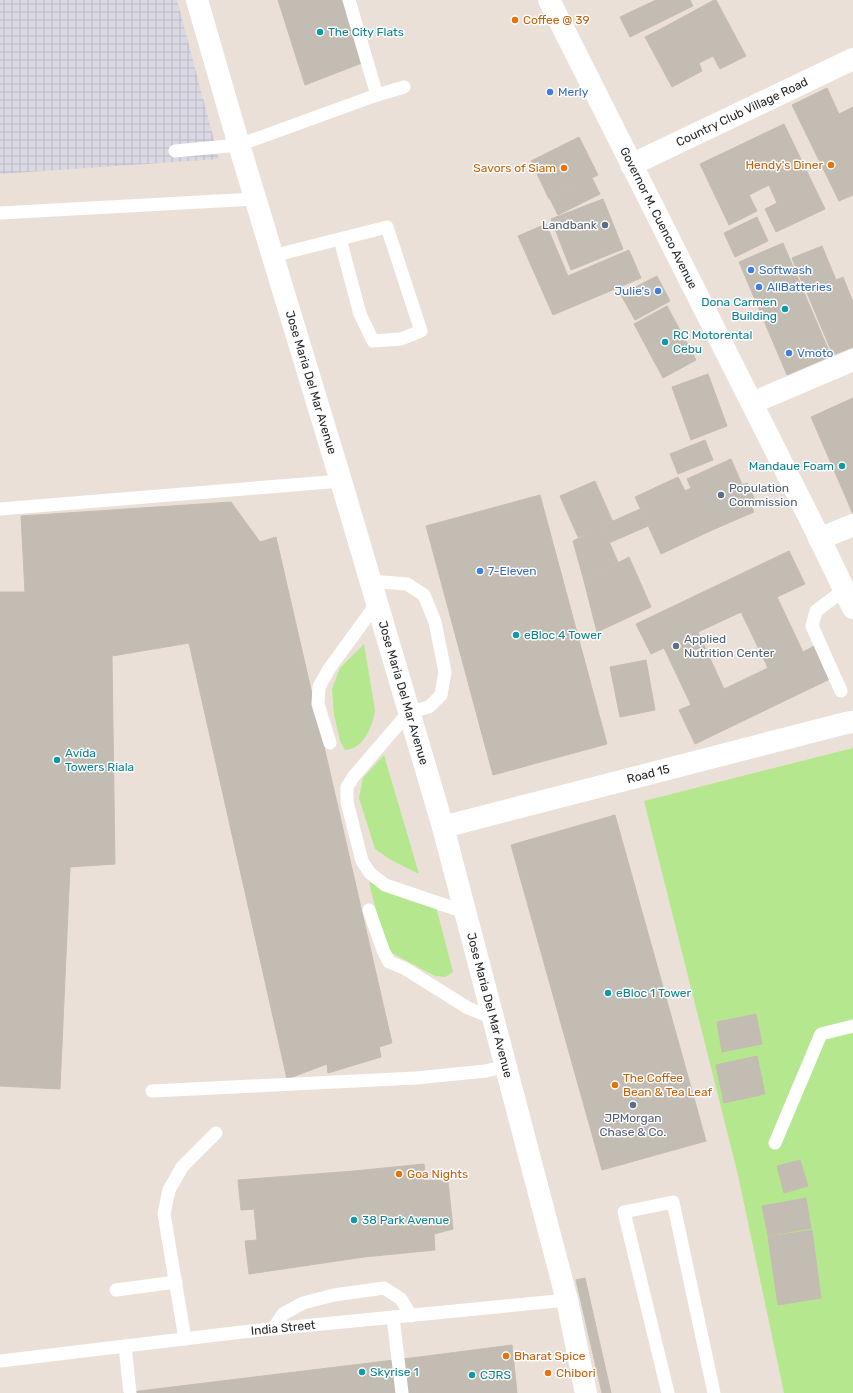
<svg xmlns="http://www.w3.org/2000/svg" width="853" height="1393" viewBox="0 0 853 1393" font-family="Rubik,sans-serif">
  <defs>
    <pattern id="industrial-grid" width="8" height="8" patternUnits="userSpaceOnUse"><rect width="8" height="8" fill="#dad8e2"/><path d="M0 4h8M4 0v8" fill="none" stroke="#bbb9c2"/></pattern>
  </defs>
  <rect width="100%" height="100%" fill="#ebe0d7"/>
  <!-- industrial -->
  <path fill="url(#industrial-grid)" d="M 0,0 L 177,0 L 219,159 L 0,174 Z"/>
  <!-- grass -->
  <path fill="#b4e78e" d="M 364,644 L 375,710 C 373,727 363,749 345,750 L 340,741 L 334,715 L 332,689 L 340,668 Z
    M 853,748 L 853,1393 L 784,1393 L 738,1175 L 644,801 Z
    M 384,755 L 419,874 L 391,860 L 375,849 L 359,798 L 363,778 Z
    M 369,882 L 436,907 L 453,972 L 445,977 L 435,976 L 388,951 L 384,944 Z"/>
  <!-- building -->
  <path fill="#c2bcb3" stroke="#c6bcb1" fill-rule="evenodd" d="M 278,0 L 344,0 L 362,63 L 305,85 Z
    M 656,0 L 690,0 L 693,6 L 630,37 L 620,17 Z
    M 714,0 L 716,0 L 746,56 L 720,69 L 713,56 L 681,72 L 659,30 Z
    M 659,30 L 681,72 L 699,63 L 702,71 L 672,87 L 645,37 Z
    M 827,88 L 839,114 L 853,107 L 853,195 L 839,201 L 792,105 Z
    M 784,124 L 825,209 L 776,232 L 765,209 L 777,203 L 769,185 L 749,195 L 757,211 L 729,225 L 700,164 Z
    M 579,137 L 598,175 L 549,199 L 531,161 Z
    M 592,178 L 600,194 L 558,215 L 550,199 Z
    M 603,199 L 623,249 L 571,270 L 551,219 Z
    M 757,217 L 768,241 L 735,257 L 724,233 Z
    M 546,224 L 568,276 L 629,250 L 641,278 L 553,315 L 518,236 Z
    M 783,243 L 831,356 L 787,375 L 739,262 Z
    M 822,246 L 836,280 L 806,292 L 792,258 Z
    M 657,276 L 670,301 L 659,307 L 645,282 Z
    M 843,277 L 853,302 L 853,347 L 833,355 L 807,293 Z
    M 645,282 L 659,307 L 635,320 L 621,295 Z
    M 667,306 L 696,360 L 663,378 L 634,324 Z
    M 708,374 L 727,426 L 691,440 L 672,387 Z
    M 853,398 L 853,514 L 811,417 Z
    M 705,440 L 713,460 L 678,474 L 670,454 Z
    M 731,459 L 754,512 L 710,531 L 687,479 Z
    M 678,477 L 685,491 L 691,488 L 710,531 L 661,554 L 635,497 Z
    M 595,481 L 613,522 L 578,537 L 560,496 Z
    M 747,483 L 755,500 L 750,502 L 742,485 Z
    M 540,495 L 607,744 L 493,775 L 426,526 Z
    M 231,502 L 260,542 L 276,537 L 392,1043 L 379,1047 L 381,1057 L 328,1073 L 327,1064 L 287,1079 L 189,643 L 112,656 L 115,864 L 70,867 L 60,1089 L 0,1086 L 0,592 L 25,592 L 21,516 Z
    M 640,509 L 648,526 L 609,543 L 602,526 Z
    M 602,526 L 618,562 L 584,581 L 573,541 Z
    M 789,551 L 805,584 L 777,597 L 803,652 L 816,645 L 832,678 L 695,744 L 679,710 L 691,705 L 664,648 L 651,654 L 636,624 ZM 741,612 L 768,668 L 724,689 L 698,632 Z
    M 629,557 L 651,607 L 597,632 L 584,581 Z
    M 646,660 L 655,710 L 620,717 L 610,667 Z
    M 615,815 L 706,1141 L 602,1170 L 511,845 Z
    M 756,1014 L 762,1044 L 722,1052 L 717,1022 Z
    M 757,1056 L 765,1094 L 724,1103 L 716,1065 Z
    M 800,1160 L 808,1186 L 784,1193 L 777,1166 Z
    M 424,1164 L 426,1180 L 448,1181 L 453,1229 L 434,1234 L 435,1250 L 364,1257 L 249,1274 L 245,1241 L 257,1240 L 254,1209 L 241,1210 L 238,1180 L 354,1171 Z
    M 806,1198 L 811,1228 L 768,1236 L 762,1206 Z
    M 812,1230 L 821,1298 L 778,1305 L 768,1237 Z
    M 585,1278 L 611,1393 L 602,1393 L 576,1280 Z
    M 512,1345 L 517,1393 L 432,1393 L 427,1356 Z
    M 427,1356 L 432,1393 L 164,1393 L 164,1388 Z
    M 164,1388 L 164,1393 L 123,1393 Z"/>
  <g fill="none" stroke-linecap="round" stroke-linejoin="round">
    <!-- lane -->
    <g stroke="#fff" stroke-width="13">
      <path d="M 374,96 L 404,87"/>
      <path d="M 175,151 L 239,145 L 374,96 L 376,92 L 349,0"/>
      <path d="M 0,213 L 255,199"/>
      <path d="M 272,256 L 387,227 L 421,331 L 401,339 L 373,341 L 360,314 L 340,239"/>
      <path d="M 0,509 L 341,481"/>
      <path d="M 370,581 L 407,584 L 424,595 L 435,622 L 445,672 L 441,695 L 429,707 L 409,712 L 354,776 L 347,787 L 347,802 L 362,861 L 370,873 L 385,885 L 465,912"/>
      <path d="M 841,691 L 812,626 L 816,611 L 844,590"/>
      <path d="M 330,743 L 318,704 L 319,687 L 329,669 L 377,603"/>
      <path d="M 369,910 L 383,950 L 389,962 L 404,968 L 468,1008 L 493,1018"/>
      <path d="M 152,1091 L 416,1078 L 486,1071 L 506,1066"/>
      <path d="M 775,1143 L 821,1034 L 853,1026"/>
      <path d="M 116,1290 L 176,1282"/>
      <path d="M 393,1317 L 402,1393"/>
      <path d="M 273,1329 L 283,1314 L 303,1303 L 334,1295 L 384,1288 L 401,1299 L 411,1316"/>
      <path d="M 185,1339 L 164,1214 L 169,1190 L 182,1167 L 216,1133"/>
      <path d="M 125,1346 L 130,1393"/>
      <path id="s1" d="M 0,1361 L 242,1332 L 567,1300"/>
      <path d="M 668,1393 L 624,1212 L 673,1202 L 714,1393"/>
    </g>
    <!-- street -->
    <g stroke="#fff" stroke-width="22">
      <path id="s2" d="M 631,165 L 853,59"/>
      <path d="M 752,403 L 853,360"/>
      <path d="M 819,539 L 853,525"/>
    </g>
    <!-- secondary -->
    <g stroke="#fff" stroke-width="22">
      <path id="s3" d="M 197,0 L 239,145 L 341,481 L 443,827 L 567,1300 L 586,1393"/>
      <path id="s4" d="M 549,0 L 815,529 L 853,608"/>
      <path id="s5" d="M 443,827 L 846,723 L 853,722"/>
    </g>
  </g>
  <!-- markers -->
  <g fill="#e8710a" stroke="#fff" stroke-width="1.5">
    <circle cx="515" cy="20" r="4"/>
    <circle cx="831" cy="165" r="4"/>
    <circle cx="564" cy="168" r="4"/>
    <circle cx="615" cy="1085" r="4"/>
    <circle cx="399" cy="1174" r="4"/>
    <circle cx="506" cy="1356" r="4"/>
    <circle cx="548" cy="1373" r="4"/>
  </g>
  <g fill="#0f9aa8" stroke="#fff" stroke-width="1.5">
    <circle cx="320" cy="32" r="4"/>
    <circle cx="785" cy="309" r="4"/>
    <circle cx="665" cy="342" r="4"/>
    <circle cx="842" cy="466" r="4"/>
    <circle cx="516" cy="635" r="4"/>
    <circle cx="57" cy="760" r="4"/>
    <circle cx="608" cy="993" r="4"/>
    <circle cx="354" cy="1220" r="4"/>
    <circle cx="362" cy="1372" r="4"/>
    <circle cx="472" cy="1375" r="4"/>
  </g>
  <g fill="#3f7fe0" stroke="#fff" stroke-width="1.5">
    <circle cx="550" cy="92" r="4"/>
    <circle cx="751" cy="270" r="4"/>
    <circle cx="759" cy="287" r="4"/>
    <circle cx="658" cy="291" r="4"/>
    <circle cx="789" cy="353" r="4"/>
    <circle cx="480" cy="571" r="4"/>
  </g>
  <g fill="#5c6f8a" stroke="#fff" stroke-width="1.5">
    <circle cx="605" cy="225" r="4"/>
    <circle cx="721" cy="495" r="4"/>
    <circle cx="676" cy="646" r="4"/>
    <circle cx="633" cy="1105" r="4"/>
  </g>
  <g text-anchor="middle" stroke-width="3" stroke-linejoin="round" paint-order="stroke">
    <!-- food labels -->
    <g font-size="12" fill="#c56008" stroke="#fff" text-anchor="start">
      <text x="523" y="24">Coffee @ 39</text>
      <text x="823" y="169" text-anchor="end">Hendy's Diner</text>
      <text x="556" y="172" text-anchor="end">Savors of Siam</text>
      <text x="623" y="1082">The Coffee<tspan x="623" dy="14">Bean &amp; Tea Leaf</tspan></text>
      <text x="407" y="1178">Goa Nights</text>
      <text x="514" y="1360">Bharat Spice</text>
      <text x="556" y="1377">Chibori</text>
    </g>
    <!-- culture labels -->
    <g font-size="12" fill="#0d838f" stroke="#fff" text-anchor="start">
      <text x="328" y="36">The City Flats</text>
      <text x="777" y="306" text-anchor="end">Dona Carmen<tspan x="777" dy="14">Building</tspan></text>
      <text x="673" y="339">RC Motorental<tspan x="673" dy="14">Cebu</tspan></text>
      <text x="834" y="470" text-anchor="end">Mandaue Foam</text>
      <text x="524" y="639">eBloc 4 Tower</text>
      <text x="65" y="757">Avída<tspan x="65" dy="14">Towers Riala</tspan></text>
      <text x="616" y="997">eBloc 1 Tower</text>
      <text x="362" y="1224">38 Park Avenue</text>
      <text x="370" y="1376">Skyrise 1</text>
      <text x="480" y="1379">CJRS</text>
    </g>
    <!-- shop labels -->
    <g font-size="12" fill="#366cbe" stroke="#fff" text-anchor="start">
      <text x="558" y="96">Merly</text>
      <text x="759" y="274">Softwash</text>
      <text x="767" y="291">AllBatteries</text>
      <text x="650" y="295" text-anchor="end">Julie's</text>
      <text x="797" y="357">Vmoto</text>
      <text x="488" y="575">7-Eleven</text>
    </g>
    <!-- street labels -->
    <g font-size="12" fill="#272727" stroke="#fff">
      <text dy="4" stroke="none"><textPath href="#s2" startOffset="123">Country Club Village Road</textPath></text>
      <text dy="4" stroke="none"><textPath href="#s4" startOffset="244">Governor M. Cuenco Avenue</textPath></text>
      <text dy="4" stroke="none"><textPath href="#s3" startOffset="399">Jose Maria Del Mar Avenue</textPath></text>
      <text dy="4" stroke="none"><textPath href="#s3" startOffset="723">Jose Maria Del Mar Avenue</textPath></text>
      <text dy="4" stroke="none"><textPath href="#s5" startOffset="212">Road 15</textPath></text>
      <text dy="4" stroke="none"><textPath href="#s3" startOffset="1047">Jose Maria Del Mar Avenue</textPath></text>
      <text dy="4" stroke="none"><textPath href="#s1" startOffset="285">India Street</textPath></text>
    </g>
    <!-- service labels -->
    <g font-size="12" fill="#4e5e75" stroke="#fff" text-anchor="start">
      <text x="597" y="229" text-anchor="end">Landbank</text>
      <text x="729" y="492">Population<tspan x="729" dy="14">Commission</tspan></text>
      <text x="684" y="643">Applied<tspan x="684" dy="14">Nutrition Center</tspan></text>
      <text x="633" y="1122" text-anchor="middle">JPMorgan<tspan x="633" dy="14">Chase &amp; Co.</tspan></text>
    </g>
  </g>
</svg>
